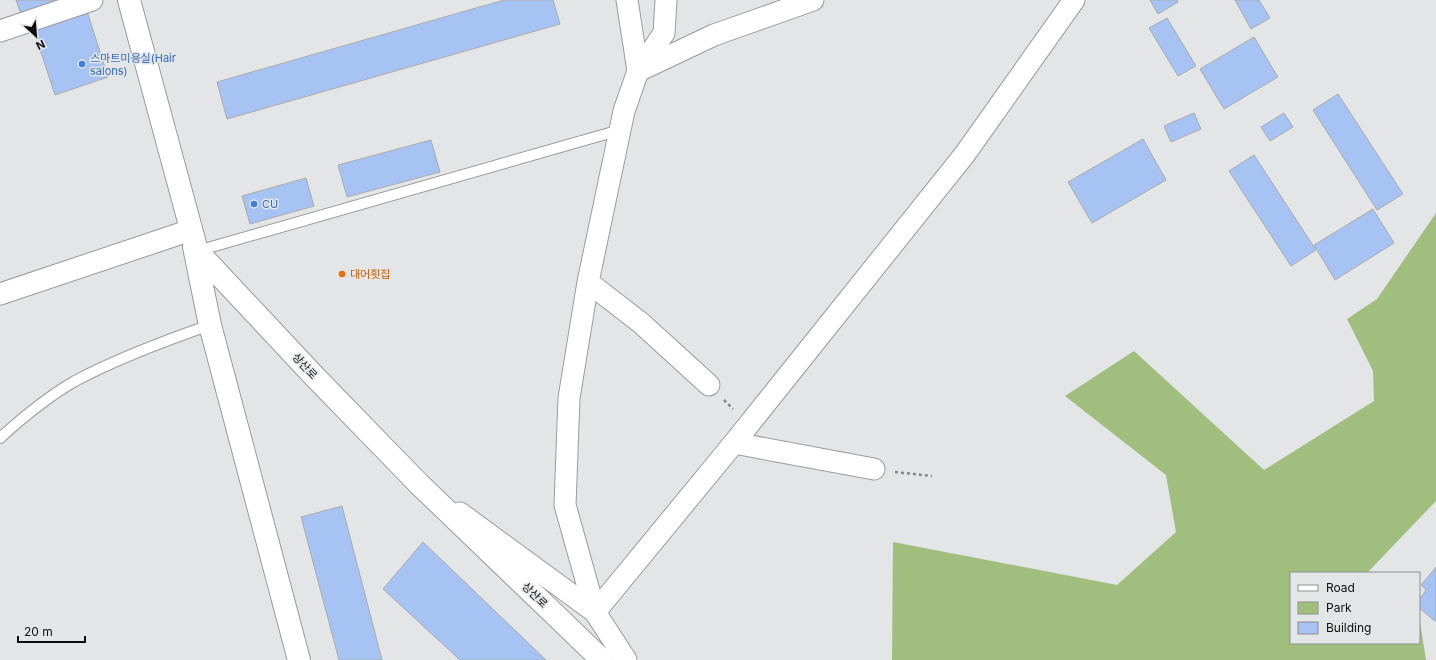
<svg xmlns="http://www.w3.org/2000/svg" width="1436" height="660" viewBox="0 0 1436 660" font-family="Inter,'Noto Sans KR',sans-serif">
  <rect width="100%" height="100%" fill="#e4e5e6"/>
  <!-- green -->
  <path fill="#a0bf7f" d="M 1436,213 L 1436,501 L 1367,573 L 1291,573 L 1291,643 L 1419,643 L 1419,616 L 1426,660 L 892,660 L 893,542 L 1117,585 L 1176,532 L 1166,475 L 1065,396 L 1134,351 L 1264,470 L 1374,401 L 1373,371 L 1347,319 L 1377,299 Z"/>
  <!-- building -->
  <path fill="#a7c3f4" stroke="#ababac" d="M 16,0 L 73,0 L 22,17 Z
    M 504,0 L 553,0 L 560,24 L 227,119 L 217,82 Z
    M 1150,0 L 1177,0 L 1178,2 L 1158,14 Z
    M 1235,0 L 1259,0 L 1270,18 L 1251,29 Z
    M 86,8 L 108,77 L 55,95 L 32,25 Z
    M 1167,18 L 1196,66 L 1178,76 L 1149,28 Z
    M 1254,37 L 1278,77 L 1224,109 L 1200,69 Z
    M 1338,94 L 1403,194 L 1377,210 L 1313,110 Z
    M 1194,113 L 1201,129 L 1171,142 L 1164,126 Z
    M 1284,113 L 1293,127 L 1270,141 L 1261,127 Z
    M 1143,139 L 1166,180 L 1092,223 L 1068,182 Z
    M 431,140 L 440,172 L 347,197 L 338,165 Z
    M 1254,155 L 1316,250 L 1291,266 L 1229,171 Z
    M 306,178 L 314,206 L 250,224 L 242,196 Z
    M 1373,209 L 1394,243 L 1335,280 L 1314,245 Z
    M 342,506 L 382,660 L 339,660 L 301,517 Z
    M 423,542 L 546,660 L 460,660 L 383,589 Z
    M 1436,567 L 1436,620 L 1435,621 L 1419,608 L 1419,600 L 1426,590 L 1421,585 Z"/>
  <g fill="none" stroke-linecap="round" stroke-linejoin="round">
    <defs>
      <path id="lane" d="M 197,251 L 620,130
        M 0,438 C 22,418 49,396 75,381 C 118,358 164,341 210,325"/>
      <path id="street" d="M 627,0 L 638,71 L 714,35 L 813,0
        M 0,31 L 92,0
        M 588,282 L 641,323 L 709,385
        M 0,294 L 191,230
        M 734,443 L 874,469
        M 460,513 L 595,612
        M 595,612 L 565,505 L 569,398 L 588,282 L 624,111 L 638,71 L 664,33 L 666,0
        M 626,660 L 595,612 L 734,443 L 965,154 L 1074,0"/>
      <path id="secondary" d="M 129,0 L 197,251 L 315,377 L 419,484 L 602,660
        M 194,247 L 210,325 L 299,660"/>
    </defs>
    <!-- lane casing -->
    <use href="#lane" stroke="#9b9b9d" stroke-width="12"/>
    <!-- street casing -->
    <use href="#street" stroke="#9b9b9d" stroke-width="23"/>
    <!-- secondary casing -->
    <use href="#secondary" stroke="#9b9b9d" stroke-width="24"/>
    <!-- path -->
    <path stroke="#868687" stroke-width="2.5" stroke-dasharray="3 3" stroke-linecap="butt" d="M 724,400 L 733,409
      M 895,472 L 932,476"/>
    <!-- lane -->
    <use href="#lane" stroke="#fff" stroke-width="10"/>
    <!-- street -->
    <use href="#street" stroke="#fff" stroke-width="21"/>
    <!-- secondary -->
    <use href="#secondary" stroke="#fff" stroke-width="22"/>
  </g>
  <!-- markers -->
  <g fill="#3f7fe0" stroke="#e4e5e6" stroke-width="1.5">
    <circle cx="82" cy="64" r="4"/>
    <circle cx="254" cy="204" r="4"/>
  </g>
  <circle fill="#e8710a" stroke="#e4e5e6" stroke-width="1.5" cx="342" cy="274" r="4"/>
  <g text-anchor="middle" stroke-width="3" stroke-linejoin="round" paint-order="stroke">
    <!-- shop labels -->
    <g font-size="11" fill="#366cbe" stroke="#e4e5e6" text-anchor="start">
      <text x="90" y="62">스마트미용실(Hair<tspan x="90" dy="13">salons)</tspan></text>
      <text x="262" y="208">CU</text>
    </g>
    <!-- food labels -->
    <g font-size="11" fill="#c56008" stroke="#e4e5e6" text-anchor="start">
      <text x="350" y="278">대어횟집</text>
    </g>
    <!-- street labels -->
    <g font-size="11" fill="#0d0d0e" stroke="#e4e5e6">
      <text transform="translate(305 366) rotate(47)" y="4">상산로</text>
      <text transform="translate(535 595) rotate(44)" y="4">상산로</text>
    </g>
  </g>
  <!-- legend -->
  <rect x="1290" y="572" width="130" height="72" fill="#e4e5e6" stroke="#8e8f90"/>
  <rect x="1298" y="585" width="20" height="6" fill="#ffffff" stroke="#8e8f90"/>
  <text x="1326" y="592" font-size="12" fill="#0d0d0e">Road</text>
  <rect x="1298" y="602" width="20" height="12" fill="#a0bf7f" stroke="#8e8f90"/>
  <text x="1326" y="612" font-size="12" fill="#0d0d0e">Park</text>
  <rect x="1298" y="622" width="20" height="12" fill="#a7c3f4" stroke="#8e8f90"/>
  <text x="1326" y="632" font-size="12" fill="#0d0d0e">Building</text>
  <!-- north arrow -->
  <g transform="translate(36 36) rotate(154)" stroke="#e4e5e6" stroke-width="3" paint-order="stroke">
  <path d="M0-3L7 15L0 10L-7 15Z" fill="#0d0d0e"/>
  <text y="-6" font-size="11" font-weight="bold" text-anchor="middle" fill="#0d0d0e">N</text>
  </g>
  <!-- scale -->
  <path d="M18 636v6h67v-6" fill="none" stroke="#0d0d0e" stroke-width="2"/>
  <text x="24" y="636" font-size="12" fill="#0d0d0e" stroke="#e4e5e6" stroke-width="3" paint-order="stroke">20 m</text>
</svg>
